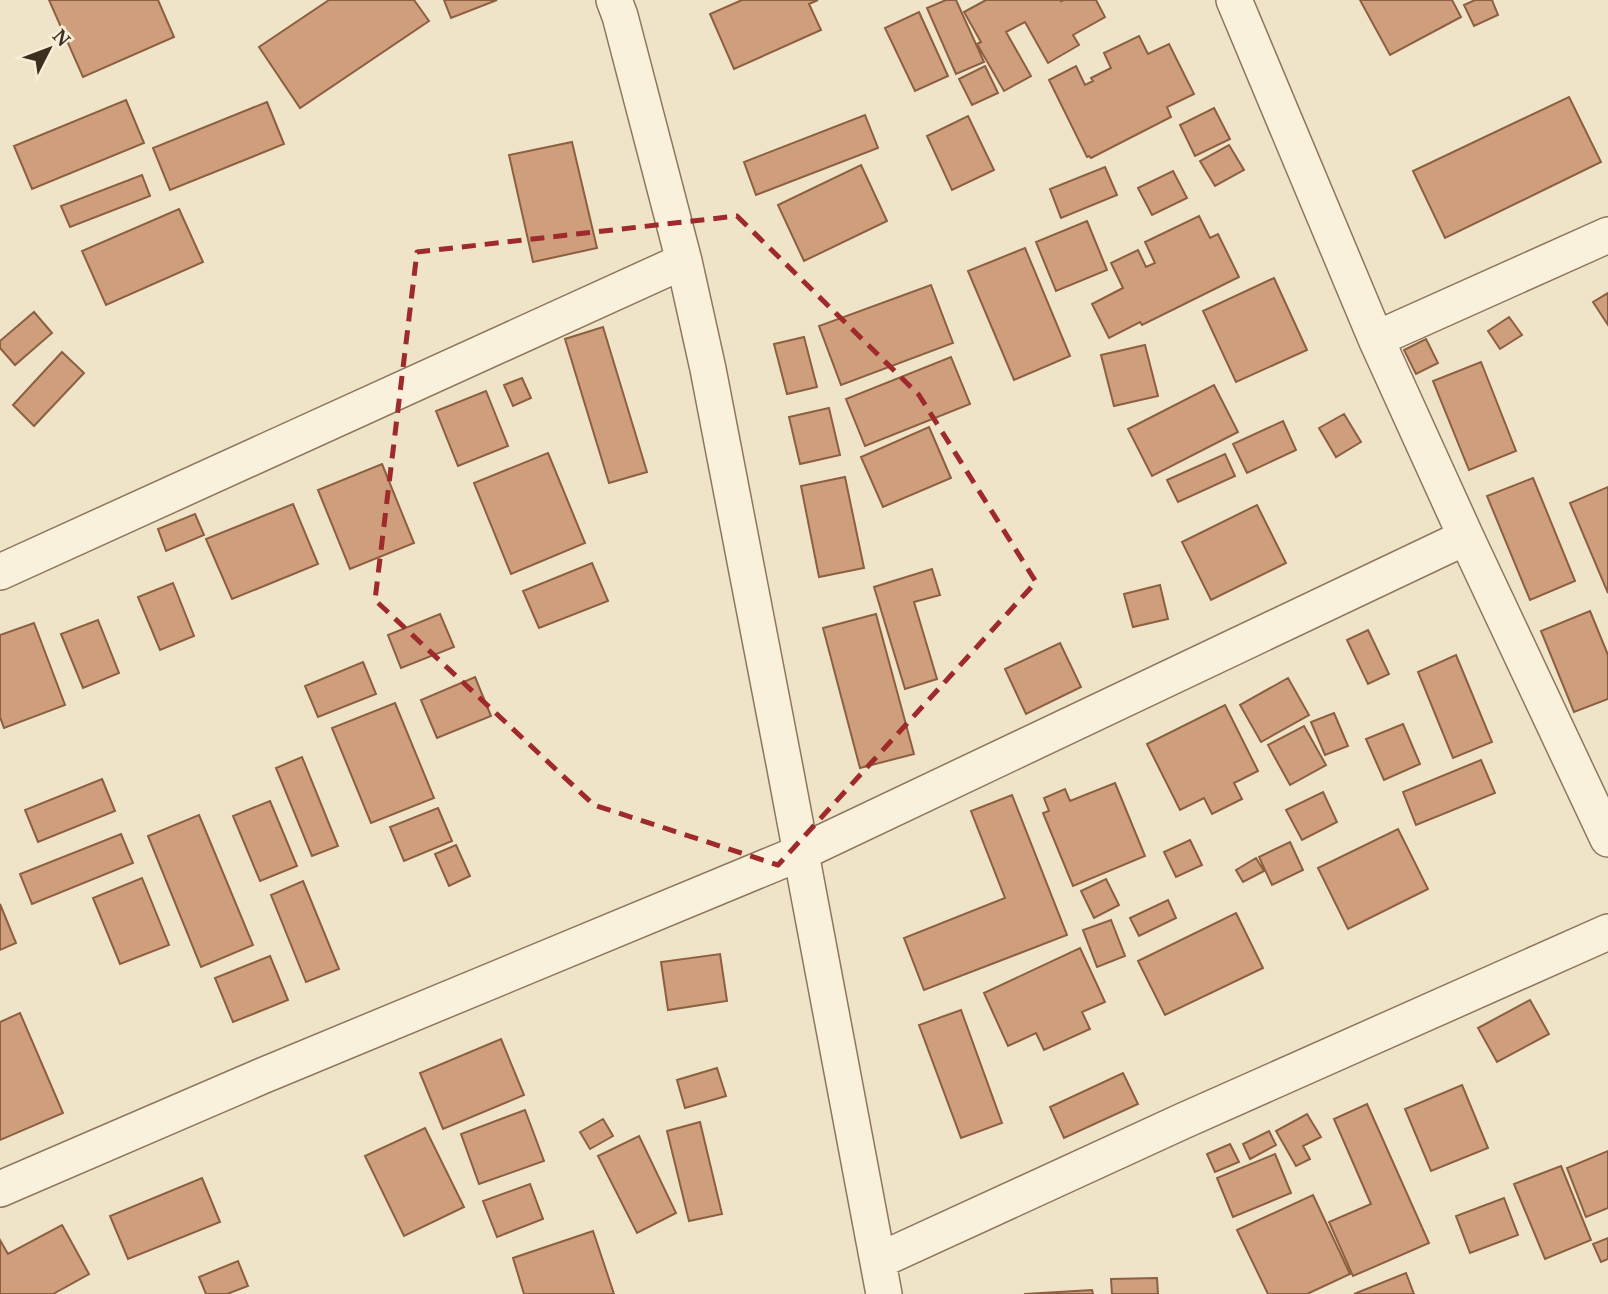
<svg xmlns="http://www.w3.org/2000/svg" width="1608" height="1294" viewBox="0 0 1608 1294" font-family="'Noto Serif',serif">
  <rect width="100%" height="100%" fill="#f0e4c8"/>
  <!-- building -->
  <path fill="#cf9f7d" stroke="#8d5f41" stroke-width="2" d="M 49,0 L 158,0 L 174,37 L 83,77 Z
    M 329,0 L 414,0 L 429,21 L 300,108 L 259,47 Z
    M 444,0 L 497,0 L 451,18 Z
    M 742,0 L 818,0 L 809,4 L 821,30 L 734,69 L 710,14 Z
    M 946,0 L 956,0 L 984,62 L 956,74 L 927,8 Z
    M 986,0 L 1061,0 L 1061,1 L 1064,0 L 1096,0 L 1105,17 L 1073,35 L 1079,45 L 1048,63 L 1025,22 L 1006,32 L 1031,76 L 1004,91 L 977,44 L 981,42 L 964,12 Z
    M 1360,0 L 1452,0 L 1461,17 L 1390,55 Z
    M 1475,0 L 1492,0 L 1498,15 L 1474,26 L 1464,5 Z
    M 919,12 L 948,76 L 915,91 L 885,28 Z
    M 1139,36 L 1148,54 L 1169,44 L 1194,94 L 1167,107 L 1171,117 L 1091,158 L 1089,156 L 1087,157 L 1049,80 L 1076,66 L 1085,85 L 1093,81 L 1091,78 L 1111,68 L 1104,53 Z
    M 985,66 L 998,93 L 972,105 L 959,79 Z
    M 1569,97 L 1601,162 L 1445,238 L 1413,171 Z
    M 126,100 L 144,143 L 32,189 L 14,146 Z
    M 267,102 L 284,144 L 170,190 L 153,148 Z
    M 1214,108 L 1230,139 L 1195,156 L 1180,125 Z
    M 865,115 L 878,148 L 756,195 L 744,162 Z
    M 968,116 L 994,170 L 952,190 L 927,136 Z
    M 572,142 L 597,248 L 533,262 L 509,155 Z
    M 1229,145 L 1244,170 L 1215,186 L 1200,161 Z
    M 861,165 L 887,221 L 804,261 L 778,205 Z
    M 1105,167 L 1117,195 L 1061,218 L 1050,189 Z
    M 1173,171 L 1187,198 L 1152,215 L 1138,188 Z
    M 142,175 L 150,196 L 70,227 L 61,206 Z
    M 179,209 L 203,262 L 106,305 L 82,251 Z
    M 1199,216 L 1210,238 L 1218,234 L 1239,277 L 1142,325 L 1140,322 L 1109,338 L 1092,304 L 1123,288 L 1111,263 L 1138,250 L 1146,267 L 1155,263 L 1145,242 Z
    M 1087,221 L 1107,270 L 1056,291 L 1036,242 Z
    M 1025,248 L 1070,356 L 1014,380 L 968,271 Z
    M 1274,278 L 1307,350 L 1236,382 L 1203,311 Z
    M 931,285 L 953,343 L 841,385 L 819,326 Z
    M 1608,293 L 1608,325 L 1593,302 Z
    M 34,312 L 52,333 L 15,365 L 0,348 L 0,341 Z
    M 1509,317 L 1522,335 L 1500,349 L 1488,331 Z
    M 603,327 L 647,472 L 609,483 L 565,339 Z
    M 804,337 L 817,387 L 787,394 L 774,344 Z
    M 1426,339 L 1438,363 L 1416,374 L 1404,350 Z
    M 1145,345 L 1158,396 L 1114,406 L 1101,355 Z
    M 62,352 L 84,373 L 34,426 L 13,405 Z
    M 951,357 L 970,404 L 865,446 L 846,399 Z
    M 1481,362 L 1516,451 L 1469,470 L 1433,381 Z
    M 522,378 L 531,398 L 513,406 L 504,385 Z
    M 1214,385 L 1238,432 L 1152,476 L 1128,429 Z
    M 486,391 L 508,446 L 458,466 L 436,411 Z
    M 829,408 L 840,455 L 800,464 L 789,417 Z
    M 1344,414 L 1361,442 L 1336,457 L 1319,428 Z
    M 1283,421 L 1296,450 L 1247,473 L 1233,444 Z
    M 929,427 L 951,478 L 883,507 L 861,457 Z
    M 548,453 L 585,543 L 511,574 L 474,483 Z
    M 1225,454 L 1235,476 L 1178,502 L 1167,480 Z
    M 382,464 L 414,543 L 350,569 L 318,490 Z
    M 845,477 L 864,568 L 819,577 L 801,486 Z
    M 1533,478 L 1575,581 L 1530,600 L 1487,496 Z
    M 1608,487 L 1608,593 L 1570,503 Z
    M 293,504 L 318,564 L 232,599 L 206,539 Z
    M 1257,505 L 1286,563 L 1211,600 L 1182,542 Z
    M 195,514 L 204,535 L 166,551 L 158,529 Z
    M 592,563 L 608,601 L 539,628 L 523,591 Z
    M 932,569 L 940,595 L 914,602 L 937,679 L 905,689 L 874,587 Z
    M 173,583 L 194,636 L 160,650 L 138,597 Z
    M 1160,585 L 1168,619 L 1133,627 L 1124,594 Z
    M 1590,611 L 1608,655 L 1608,699 L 1574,712 L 1541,631 Z
    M 440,614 L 454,647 L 401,668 L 388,635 Z
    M 876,614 L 914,754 L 860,768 L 823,628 Z
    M 98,620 L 119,673 L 83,688 L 61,634 Z
    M 34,623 L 65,705 L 4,728 L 0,717 L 0,635 Z
    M 1368,630 L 1389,674 L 1368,684 L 1347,640 Z
    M 1060,643 L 1081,687 L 1026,714 L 1005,669 Z
    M 1456,655 L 1492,742 L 1453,758 L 1418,672 Z
    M 363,662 L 376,694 L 318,717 L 305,686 Z
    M 475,677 L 491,716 L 437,738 L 421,700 Z
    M 1288,678 L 1309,715 L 1261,742 L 1240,705 Z
    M 395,703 L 434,798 L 371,823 L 332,728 Z
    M 1225,705 L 1258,771 L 1234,783 L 1242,799 L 1212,814 L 1204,798 L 1180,810 L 1147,744 Z
    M 1334,713 L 1348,746 L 1325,755 L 1311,722 Z
    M 1403,724 L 1420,764 L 1384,780 L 1366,739 Z
    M 1304,726 L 1326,765 L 1290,785 L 1268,745 Z
    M 302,757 L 338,846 L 312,856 L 276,768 Z
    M 1481,760 L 1495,793 L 1416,825 L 1403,792 Z
    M 102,779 L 115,811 L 38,842 L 25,810 Z
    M 1115,783 L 1145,856 L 1073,886 L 1043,813 L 1049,811 L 1044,798 L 1065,789 L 1070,801 Z
    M 1323,792 L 1337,822 L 1302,840 L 1286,810 Z
    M 1012,795 L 1067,935 L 924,990 L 904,938 L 1005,898 L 971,811 Z
    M 270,801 L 297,866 L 260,881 L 233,816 Z
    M 438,808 L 452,841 L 404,861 L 390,827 Z
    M 199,815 L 253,945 L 201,967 L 148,836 Z
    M 1398,829 L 1428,889 L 1348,929 L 1318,868 Z
    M 121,834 L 133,863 L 32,904 L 20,874 Z
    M 1190,840 L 1202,865 L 1176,877 L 1164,852 Z
    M 1290,842 L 1303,870 L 1272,885 L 1259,857 Z
    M 456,845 L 470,876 L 449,886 L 435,854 Z
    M 1256,858 L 1264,871 L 1243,882 L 1236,870 Z
    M 142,878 L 169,945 L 120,964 L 93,898 Z
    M 1106,879 L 1119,905 L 1094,918 L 1081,891 Z
    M 303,881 L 339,969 L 306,982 L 271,895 Z
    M 1168,900 L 1176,918 L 1139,936 L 1130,918 Z
    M 0,904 L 16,943 L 0,950 Z
    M 1236,913 L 1263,968 L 1165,1015 L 1138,961 Z
    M 1111,920 L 1125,956 L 1097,967 L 1083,930 Z
    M 1080,948 L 1105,1002 L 1082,1012 L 1090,1029 L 1044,1050 L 1036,1033 L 1008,1046 L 984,993 Z
    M 720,954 L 727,1001 L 668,1010 L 661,962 Z
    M 270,956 L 288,1000 L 233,1022 L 215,978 Z
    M 1530,1000 L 1549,1034 L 1497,1062 L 1478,1028 Z
    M 961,1010 L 1002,1123 L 961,1138 L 919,1025 Z
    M 20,1013 L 63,1113 L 0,1140 L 0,1022 Z
    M 501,1039 L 524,1095 L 443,1129 L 420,1073 Z
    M 717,1068 L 726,1096 L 685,1108 L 677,1080 Z
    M 1123,1073 L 1138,1104 L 1064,1138 L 1050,1107 Z
    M 1462,1085 L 1488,1148 L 1431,1171 L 1405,1109 Z
    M 1367,1104 L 1429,1243 L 1353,1276 L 1329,1222 L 1371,1204 L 1334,1119 Z
    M 525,1110 L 544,1161 L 479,1184 L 461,1134 Z
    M 1307,1114 L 1321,1137 L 1303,1146 L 1310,1159 L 1296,1166 L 1276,1131 Z
    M 603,1119 L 613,1136 L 590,1149 L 580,1132 Z
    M 700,1122 L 722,1214 L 689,1221 L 667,1131 Z
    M 425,1128 L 464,1207 L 404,1236 L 365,1156 Z
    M 1269,1131 L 1276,1145 L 1250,1159 L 1243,1144 Z
    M 639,1136 L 676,1213 L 637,1233 L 598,1156 Z
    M 1230,1144 L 1239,1162 L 1215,1172 L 1207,1154 Z
    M 1608,1151 L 1608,1208 L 1586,1217 L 1567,1168 Z
    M 1275,1154 L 1291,1193 L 1233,1217 L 1217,1178 Z
    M 1561,1166 L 1591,1240 L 1545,1259 L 1514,1184 Z
    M 202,1178 L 220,1222 L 128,1259 L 110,1216 Z
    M 530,1184 L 543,1219 L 497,1237 L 483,1201 Z
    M 1313,1195 L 1350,1274 L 1307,1294 L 1268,1294 L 1237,1230 Z
    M 1504,1198 L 1518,1235 L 1470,1253 L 1456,1216 Z
    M 62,1225 L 89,1274 L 53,1294 L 0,1294 L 0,1240 L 8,1254 Z
    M 593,1231 L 614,1294 L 524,1294 L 513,1258 Z
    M 1608,1238 L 1608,1259 L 1601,1262 L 1593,1244 Z
    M 238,1261 L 248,1286 L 227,1294 L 206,1294 L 199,1277 Z
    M 1406,1273 L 1414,1294 L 1354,1294 Z
    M 1157,1278 L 1158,1294 L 1112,1294 L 1111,1279 Z
    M 1092,1290 L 1093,1294 L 1024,1294 Z"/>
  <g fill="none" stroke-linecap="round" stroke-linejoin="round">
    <defs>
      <path id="minor" d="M 614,0 L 620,16 L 684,261 L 708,369 L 784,763 L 884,1294
        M 1234,0 L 1376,339 L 1466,537 L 1608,839
        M 1376,339 L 1608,235
        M 0,572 L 684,261
        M 0,1189 L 262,1076 L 800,853 L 1466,537
        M 878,1261 L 1183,1121 L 1608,932"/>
    </defs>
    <!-- minor casing -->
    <use href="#minor" stroke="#8d765c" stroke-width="38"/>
    <!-- minor -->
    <use href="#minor" stroke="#faf1dc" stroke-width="35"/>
  </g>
  <!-- marked area -->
  <path fill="none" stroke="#9e2a2b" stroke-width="5" stroke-dasharray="14 9" stroke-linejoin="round" d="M 737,216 L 919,395 L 1036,582 L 778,865 L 594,805 L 375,600 L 417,252 Z"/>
  <!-- north arrow -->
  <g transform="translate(49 49) rotate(48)" stroke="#f7eed8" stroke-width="5" paint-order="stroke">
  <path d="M0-5L12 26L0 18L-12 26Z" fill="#3d2e20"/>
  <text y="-10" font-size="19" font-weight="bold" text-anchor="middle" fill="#3d2e20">N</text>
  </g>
</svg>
